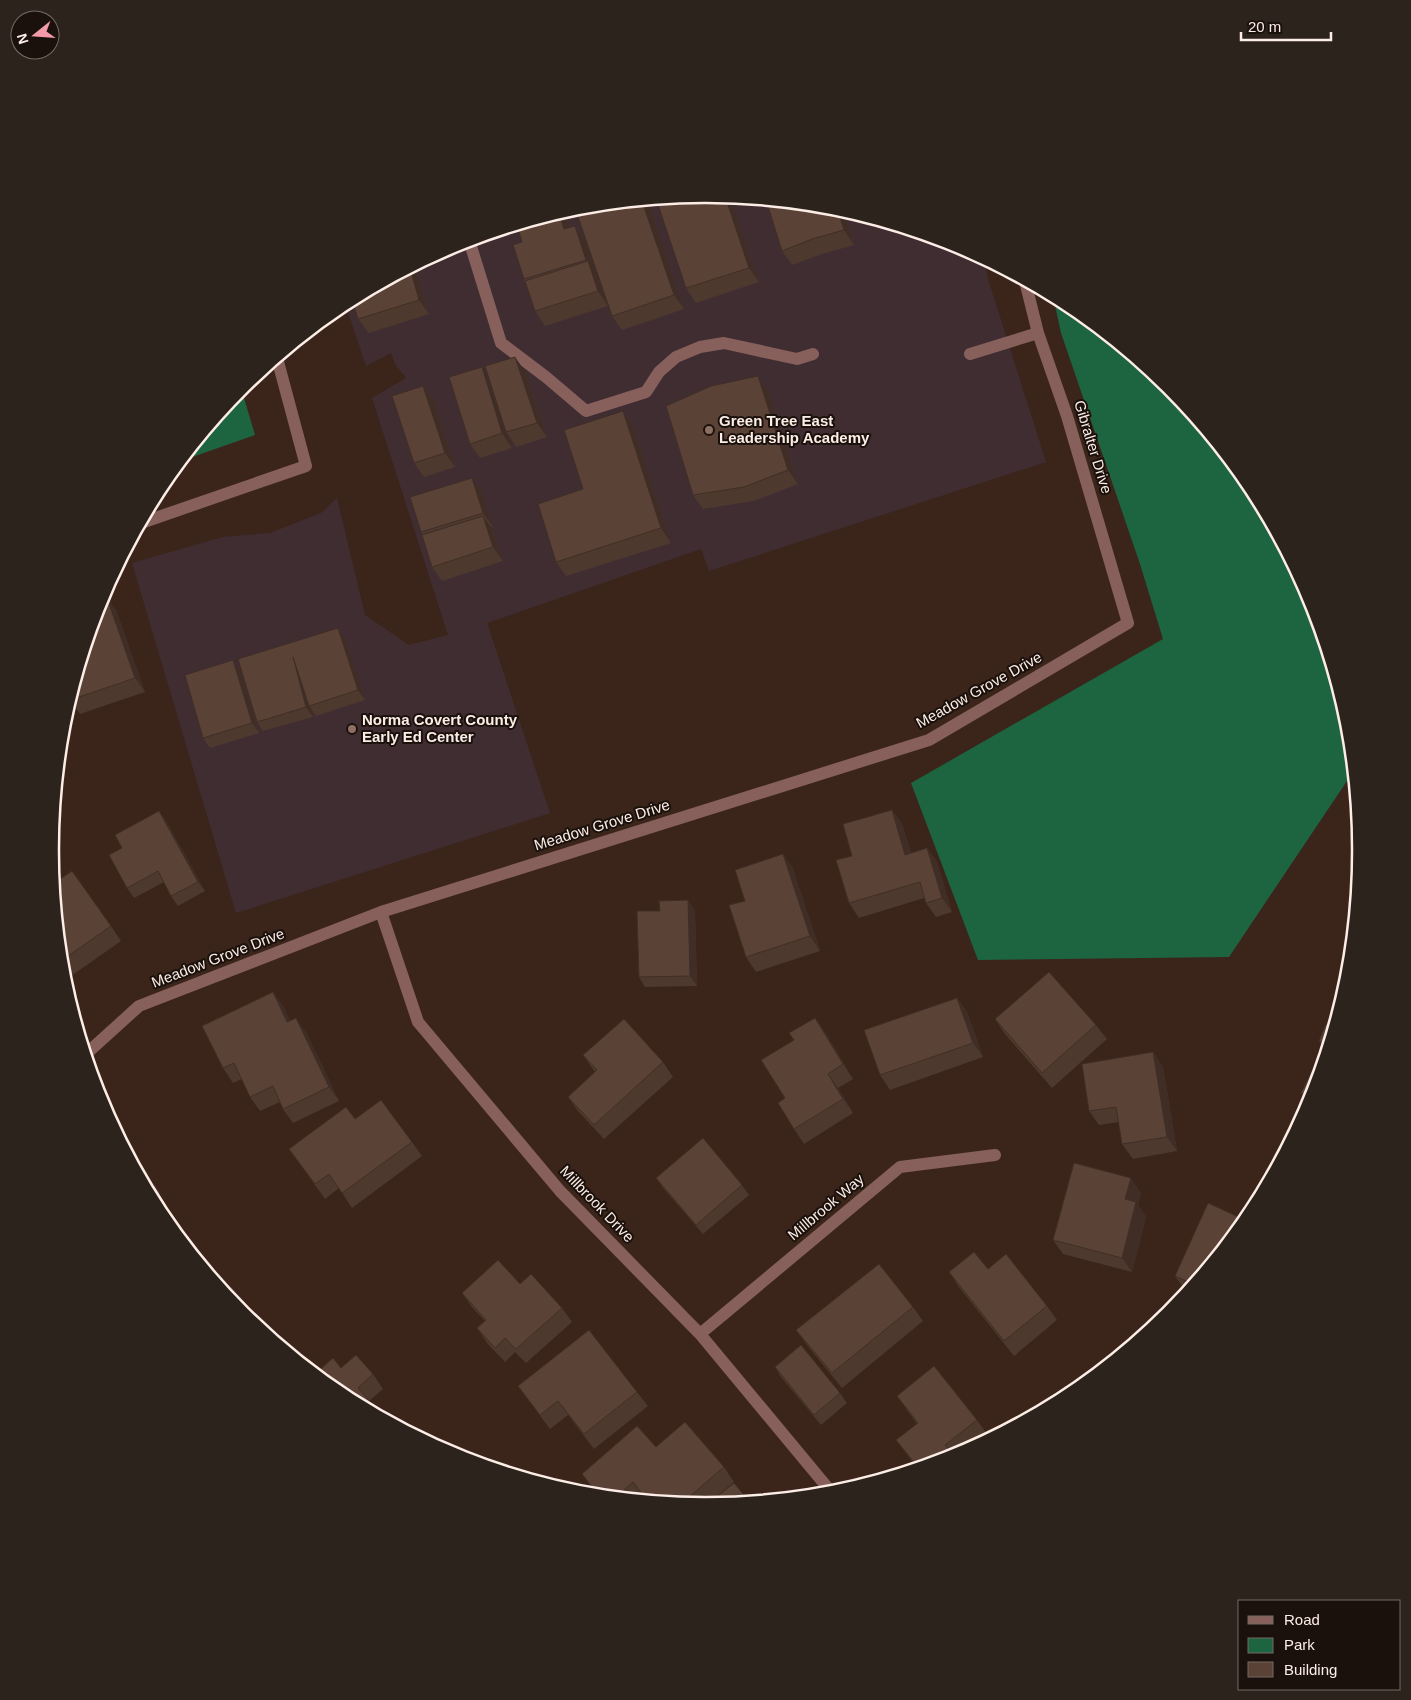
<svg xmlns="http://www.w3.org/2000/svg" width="1411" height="1700" viewBox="0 0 1411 1700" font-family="Helvetica,sans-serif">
  <rect width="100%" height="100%" fill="#3b251a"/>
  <!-- education -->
  <path fill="#402d32" d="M 706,195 L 834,207 L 957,245 L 984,259 L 988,279 L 1046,462 L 709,571 L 701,549 L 487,623 L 550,813 L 236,913 L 132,563 L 223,537 L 270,533 L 321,513 L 337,498 L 365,615 L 409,645 L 448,635 L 372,398 L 406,378 L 396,366 L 391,353 L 366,366 L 345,303 L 455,244 L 578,207 Z"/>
  <!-- green -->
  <path fill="#1d6441" d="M 1053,296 L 1070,305 L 1169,387 L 1251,486 L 1311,599 L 1348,722 L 1353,772 L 1229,957 L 978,960 L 911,783 L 1163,639 L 1140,564 L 1061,333 Z
    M 241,388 L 255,435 L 181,461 Z"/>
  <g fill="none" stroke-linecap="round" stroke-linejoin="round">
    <!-- minor -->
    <path stroke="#87605c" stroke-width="12" d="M 469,240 L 501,343 L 546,377 L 586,411 L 646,392 L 659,372 L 676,357 L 700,347 L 724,343 L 797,359 L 813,354
      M 970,354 L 1038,333
      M 141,523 L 306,466 L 277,358
      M 381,912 L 418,1022 L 560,1191 L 700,1334 L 832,1493
      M 86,1054 L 139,1006 L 381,912 L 929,740 L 1128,623 L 1067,416 L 1038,333 L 1025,281
      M 700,1334 L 900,1167 L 995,1155"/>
  </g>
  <!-- wall -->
  <path fill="#4e392f" d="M 706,194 L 730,197 L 759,282 L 696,303 L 686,288 Z
    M 648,200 L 684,309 L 622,330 L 612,316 Z
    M 834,207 L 843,210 L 854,245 L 822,254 L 792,265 L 782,251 Z
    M 564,211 L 569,228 L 575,226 L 585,240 L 595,271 L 598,275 L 608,306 L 545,326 L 535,311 L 524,279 L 522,242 Z
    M 413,267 L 416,276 L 419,280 L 429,314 L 369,333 L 358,319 L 352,299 Z
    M 482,367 L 488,377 L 525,371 L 547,437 L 516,447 L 509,436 L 512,448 L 480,458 L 470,444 Z
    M 758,376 L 768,390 L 798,484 L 754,501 L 703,509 L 693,495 Z
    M 423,386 L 434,400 L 455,467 L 424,477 L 414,463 Z
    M 623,411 L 633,426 L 671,543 L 566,576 L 556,562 L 583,489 Z
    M 472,478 L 482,492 L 493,527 L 491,527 L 493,530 L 503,561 L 442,581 L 432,567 L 423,535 L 421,532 Z
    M 116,610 L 145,692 L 80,714 L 70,699 Z
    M 338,628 L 345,638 L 365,700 L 316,716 L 312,710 L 313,717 L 263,731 L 257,722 Z
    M 233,660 L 240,670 L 259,733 L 210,748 L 203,738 Z
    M 892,810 L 902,824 L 911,853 L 927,848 L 937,862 L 952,912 L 936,917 L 926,903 L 924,898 L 859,918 L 849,903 L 852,856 Z
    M 159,811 L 166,821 L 205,891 L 178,906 L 171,896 L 164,882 L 134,898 L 127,888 L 122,848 Z
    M 783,854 L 793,869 L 820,951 L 756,972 L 746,957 L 745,901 Z
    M 53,884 L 111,926 L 121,941 L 64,981 Z
    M 695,910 L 697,986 L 645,987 L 639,977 L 660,911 Z
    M 957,998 L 967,1012 L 983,1057 L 890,1090 L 880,1075 Z
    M 283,1006 L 290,1021 L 306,1032 L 339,1101 L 293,1123 L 283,1109 L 280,1102 L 260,1111 L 250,1097 L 242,1079 L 233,1083 L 223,1068 Z
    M 815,1018 L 825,1032 L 853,1079 L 838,1088 L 853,1113 L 804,1144 L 794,1129 L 785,1098 L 794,1040 Z
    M 995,1019 L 1096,1025 L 1107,1039 L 1052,1088 L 1005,1034 Z
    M 1333,1028 L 1311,1101 L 1309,1104 L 1301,1093 L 1324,1048 L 1319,1041 Z
    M 1153,1052 L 1163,1067 L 1177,1151 L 1133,1159 L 1122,1144 L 1119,1122 L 1099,1125 L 1089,1111 Z
    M 583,1055 L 663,1062 L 673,1077 L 604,1139 L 578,1111 L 568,1097 L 595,1072 Z
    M 355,1119 L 412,1142 L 422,1156 L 352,1208 L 339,1188 L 325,1199 L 289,1149 Z
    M 129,1156 L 150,1179 L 160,1193 L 153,1200 Z
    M 656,1178 L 742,1185 L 749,1195 L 703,1234 L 663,1188 Z
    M 1141,1193 L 1138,1205 L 1146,1217 L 1132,1272 L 1063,1254 L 1053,1240 Z
    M 1245,1220 L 1187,1291 L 1185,1290 L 1175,1276 Z
    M 988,1269 L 1047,1306 L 1057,1320 L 1014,1356 L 959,1287 L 949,1272 Z
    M 520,1284 L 562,1308 L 572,1322 L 526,1363 L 515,1352 L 505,1362 L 487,1343 L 477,1328 L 485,1321 L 472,1307 L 462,1293 Z
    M 913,1307 L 923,1321 L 842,1388 L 807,1345 L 796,1330 Z
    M 775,1367 L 840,1393 L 847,1403 L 821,1425 L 781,1377 Z
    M 373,1374 L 383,1389 L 369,1401 L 381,1416 L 341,1395 Z
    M 518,1386 L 637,1392 L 648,1406 L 594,1449 L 568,1415 L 550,1429 Z
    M 897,1396 L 977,1420 L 987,1434 L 966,1450 L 956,1456 L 917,1468 L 896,1440 L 917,1424 Z
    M 656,1447 L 724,1467 L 734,1482 L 707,1504 L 749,1501 L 705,1506 L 645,1500 L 643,1497 L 640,1499 L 597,1495 L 582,1474 Z"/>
  <!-- shaded-wall -->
  <path fill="#402e26" d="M 725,196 L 730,197 L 759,282 L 749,268 Z
    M 648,200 L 684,309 L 674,295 L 642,201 Z
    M 837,208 L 843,210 L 854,245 L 844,230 Z
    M 564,211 L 574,244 L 564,229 L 559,213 Z
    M 575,226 L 585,240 L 595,271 L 598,275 L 608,306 L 598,291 L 589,264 L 586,260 Z
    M 413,267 L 416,276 L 419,280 L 429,314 L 419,300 L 410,268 Z
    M 515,357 L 525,371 L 547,437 L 537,423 Z
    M 482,367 L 492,381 L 506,432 L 509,436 L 512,448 L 502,433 Z
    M 758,376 L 768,390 L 798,484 L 788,470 Z
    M 423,386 L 434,400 L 455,467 L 445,453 Z
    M 623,411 L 633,426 L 671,543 L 661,528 Z
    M 472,478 L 482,492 L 493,527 L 483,513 Z
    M 483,516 L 493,530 L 503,561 L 493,547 Z
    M 106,595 L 116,610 L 145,692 L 135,678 Z
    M 338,628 L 345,638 L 365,700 L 358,690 Z
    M 293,657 L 309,706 L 312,710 L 313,717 L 306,707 Z
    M 233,660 L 240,670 L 259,733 L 252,723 Z
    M 892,810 L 902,824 L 915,869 L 905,855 Z
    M 159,811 L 166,821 L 205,891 L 198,882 Z
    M 927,848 L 937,862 L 952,912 L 942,898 Z
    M 783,854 L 793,869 L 820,951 L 810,936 Z
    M 688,900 L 695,910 L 697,986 L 690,976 Z
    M 273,992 L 283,1006 L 297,1036 L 287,1022 Z
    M 957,998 L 967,1012 L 983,1057 L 973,1043 Z
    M 296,1018 L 306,1032 L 339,1101 L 329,1087 Z
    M 815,1018 L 825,1032 L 853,1079 L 843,1064 Z
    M 1153,1052 L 1163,1067 L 1177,1151 L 1167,1137 Z
    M 828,1074 L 838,1088 L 853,1113 L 843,1099 Z
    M 1131,1178 L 1141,1193 L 1138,1205 L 1146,1217 L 1132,1272 L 1122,1258 L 1125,1199 Z"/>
  <!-- building -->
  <path fill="#5b4237" stroke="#402e26" d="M 706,194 L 725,196 L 749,268 L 686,288 L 656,199 Z
    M 766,200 L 834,207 L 837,208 L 844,230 L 812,239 L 782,251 Z
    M 642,201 L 674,295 L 612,316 L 575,208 Z
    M 559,213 L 564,229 L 575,226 L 586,260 L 524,279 L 513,245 L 522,242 L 517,225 Z
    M 588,261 L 598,291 L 535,311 L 525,281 Z
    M 410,268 L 419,300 L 358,319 L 352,299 Z
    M 515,357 L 537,423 L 506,432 L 485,366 Z
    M 482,367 L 502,433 L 470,444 L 449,377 Z
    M 758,376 L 788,470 L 744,487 L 693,495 L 666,406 L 711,386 Z
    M 423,386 L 445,453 L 414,463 L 392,396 Z
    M 623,411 L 661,528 L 556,562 L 538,504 L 583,489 L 564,430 Z
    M 472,478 L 483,513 L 421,532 L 410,497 Z
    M 483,516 L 493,547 L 432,567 L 422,535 Z
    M 106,595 L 135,678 L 70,700 L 100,599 L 101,597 Z
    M 338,628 L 358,690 L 309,706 L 293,657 L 306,707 L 257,722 L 238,659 Z
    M 233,660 L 252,723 L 203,738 L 185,675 Z
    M 892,810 L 905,855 L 927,848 L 942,898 L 926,903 L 920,882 L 849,903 L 836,860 L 852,856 L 843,824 Z
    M 159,811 L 198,882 L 171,896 L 158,871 L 127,888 L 109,855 L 122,848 L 115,835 Z
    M 783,854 L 810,936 L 746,957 L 729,905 L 745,901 L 735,870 Z
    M 72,871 L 111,926 L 61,961 L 53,884 Z
    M 688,900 L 690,976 L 639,977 L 637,911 L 660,911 L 659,901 Z
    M 1049,972 L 1096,1025 L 1042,1073 L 995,1019 Z
    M 273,992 L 287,1022 L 296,1018 L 329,1087 L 283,1109 L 273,1086 L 250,1097 L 234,1063 L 223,1068 L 202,1026 Z
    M 957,998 L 973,1043 L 880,1075 L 864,1030 Z
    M 815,1018 L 843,1064 L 828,1074 L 843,1099 L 794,1129 L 778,1103 L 785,1098 L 761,1060 L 794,1040 L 789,1033 Z
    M 624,1019 L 663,1062 L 594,1125 L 568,1097 L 597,1070 L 583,1055 Z
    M 1326,1024 L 1333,1028 L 1312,1098 L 1301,1093 L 1326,1044 L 1319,1041 Z
    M 1153,1052 L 1167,1137 L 1122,1144 L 1116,1107 L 1089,1111 L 1082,1064 Z
    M 381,1100 L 412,1142 L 342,1193 L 329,1174 L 315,1184 L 289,1149 L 346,1107 L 355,1119 Z
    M 703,1138 L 742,1185 L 696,1225 L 656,1178 Z
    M 129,1156 L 150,1179 L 144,1184 Z
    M 1074,1163 L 1131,1178 L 1125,1199 L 1136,1202 L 1122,1258 L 1053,1240 Z
    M 1208,1203 L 1245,1220 L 1193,1284 L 1175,1276 Z
    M 974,1252 L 988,1269 L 1006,1254 L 1047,1306 L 1004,1341 L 949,1272 Z
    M 498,1260 L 520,1284 L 531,1274 L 562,1308 L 516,1349 L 505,1338 L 495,1348 L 477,1328 L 486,1320 L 462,1293 Z
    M 879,1264 L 913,1307 L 832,1373 L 796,1330 Z
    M 231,1287 L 282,1346 L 242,1313 L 225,1292 Z
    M 589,1330 L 637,1392 L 584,1434 L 558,1401 L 540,1415 L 518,1386 Z
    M 801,1345 L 840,1393 L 814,1415 L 775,1367 Z
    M 356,1355 L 373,1374 L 358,1388 L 378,1411 L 375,1413 L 341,1395 L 315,1374 L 333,1358 L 341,1368 Z
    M 934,1366 L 977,1420 L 945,1445 L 951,1453 L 942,1460 L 918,1467 L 896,1440 L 918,1423 L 897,1396 Z
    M 685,1422 L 724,1467 L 682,1503 L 647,1500 L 633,1482 L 616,1497 L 599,1495 L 582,1474 L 637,1426 L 656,1447 Z
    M 734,1483 L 749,1501 L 706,1505 Z"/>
  <!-- markers -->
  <g fill="#8d6e63" stroke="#1b110c" stroke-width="2">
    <circle cx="709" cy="430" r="5"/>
    <circle cx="352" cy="729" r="5"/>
  </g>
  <g text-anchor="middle" stroke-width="4" stroke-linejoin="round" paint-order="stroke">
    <!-- poi labels -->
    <g font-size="15" font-weight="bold" fill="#fcede6" stroke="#1b110c" text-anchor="start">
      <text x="719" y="426">Green Tree East<tspan x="719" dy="17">Leadership Academy</tspan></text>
      <text x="362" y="725">Norma Covert County<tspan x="362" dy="17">Early Ed Center</tspan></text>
    </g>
    <!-- street labels -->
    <g font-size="15" fill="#fcede6" stroke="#1b110c">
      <text transform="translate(1093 447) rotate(73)" y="5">Gibralter Drive</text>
      <text transform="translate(979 690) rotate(-29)" y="5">Meadow Grove Drive</text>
      <text transform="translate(602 825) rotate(-17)" y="5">Meadow Grove Drive</text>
      <text transform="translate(218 958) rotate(-21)" y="5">Meadow Grove Drive</text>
      <text transform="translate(597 1204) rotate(46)" y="5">Millbrook Drive</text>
      <text transform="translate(826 1207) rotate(-40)" y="5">Millbrook Way</text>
    </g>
  </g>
  <!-- crop -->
  <path d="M0 0H1411V1700H0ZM705 203H706A646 646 0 0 1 1352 849V851A646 646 0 0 1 706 1497H705A646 646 0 0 1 59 851V849A646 646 0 0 1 705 203Z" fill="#2d231d" fill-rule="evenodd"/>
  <path fill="none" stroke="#fcede6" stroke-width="2.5" d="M705 203H706A646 646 0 0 1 1352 849V851A646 646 0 0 1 706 1497H705A646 646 0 0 1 59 851V849A646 646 0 0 1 705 203Z"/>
  <!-- legend -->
  <rect x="1238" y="1600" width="162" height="90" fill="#1b110c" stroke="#756963"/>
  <rect x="1248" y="1616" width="25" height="8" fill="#87605c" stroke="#756963"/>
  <text x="1284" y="1625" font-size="15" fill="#fcede6">Road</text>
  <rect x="1248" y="1638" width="25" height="15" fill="#1d6441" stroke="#756963"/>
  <text x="1284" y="1650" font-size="15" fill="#fcede6">Park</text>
  <rect x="1248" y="1662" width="25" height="15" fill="#5b4237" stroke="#756963"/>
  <text x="1284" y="1675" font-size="15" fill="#fcede6">Building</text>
  <!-- north arrow -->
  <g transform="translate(35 35) rotate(253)"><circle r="24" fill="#1b110c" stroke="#756963"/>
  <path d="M0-4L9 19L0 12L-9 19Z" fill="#f39aa8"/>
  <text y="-8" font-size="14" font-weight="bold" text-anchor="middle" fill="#fcede6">N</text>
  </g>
  <!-- scale -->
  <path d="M1241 32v8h90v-8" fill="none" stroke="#fcede6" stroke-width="2.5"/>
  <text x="1248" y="32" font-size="15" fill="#fcede6" stroke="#1b110c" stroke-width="4" paint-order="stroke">20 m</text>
</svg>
